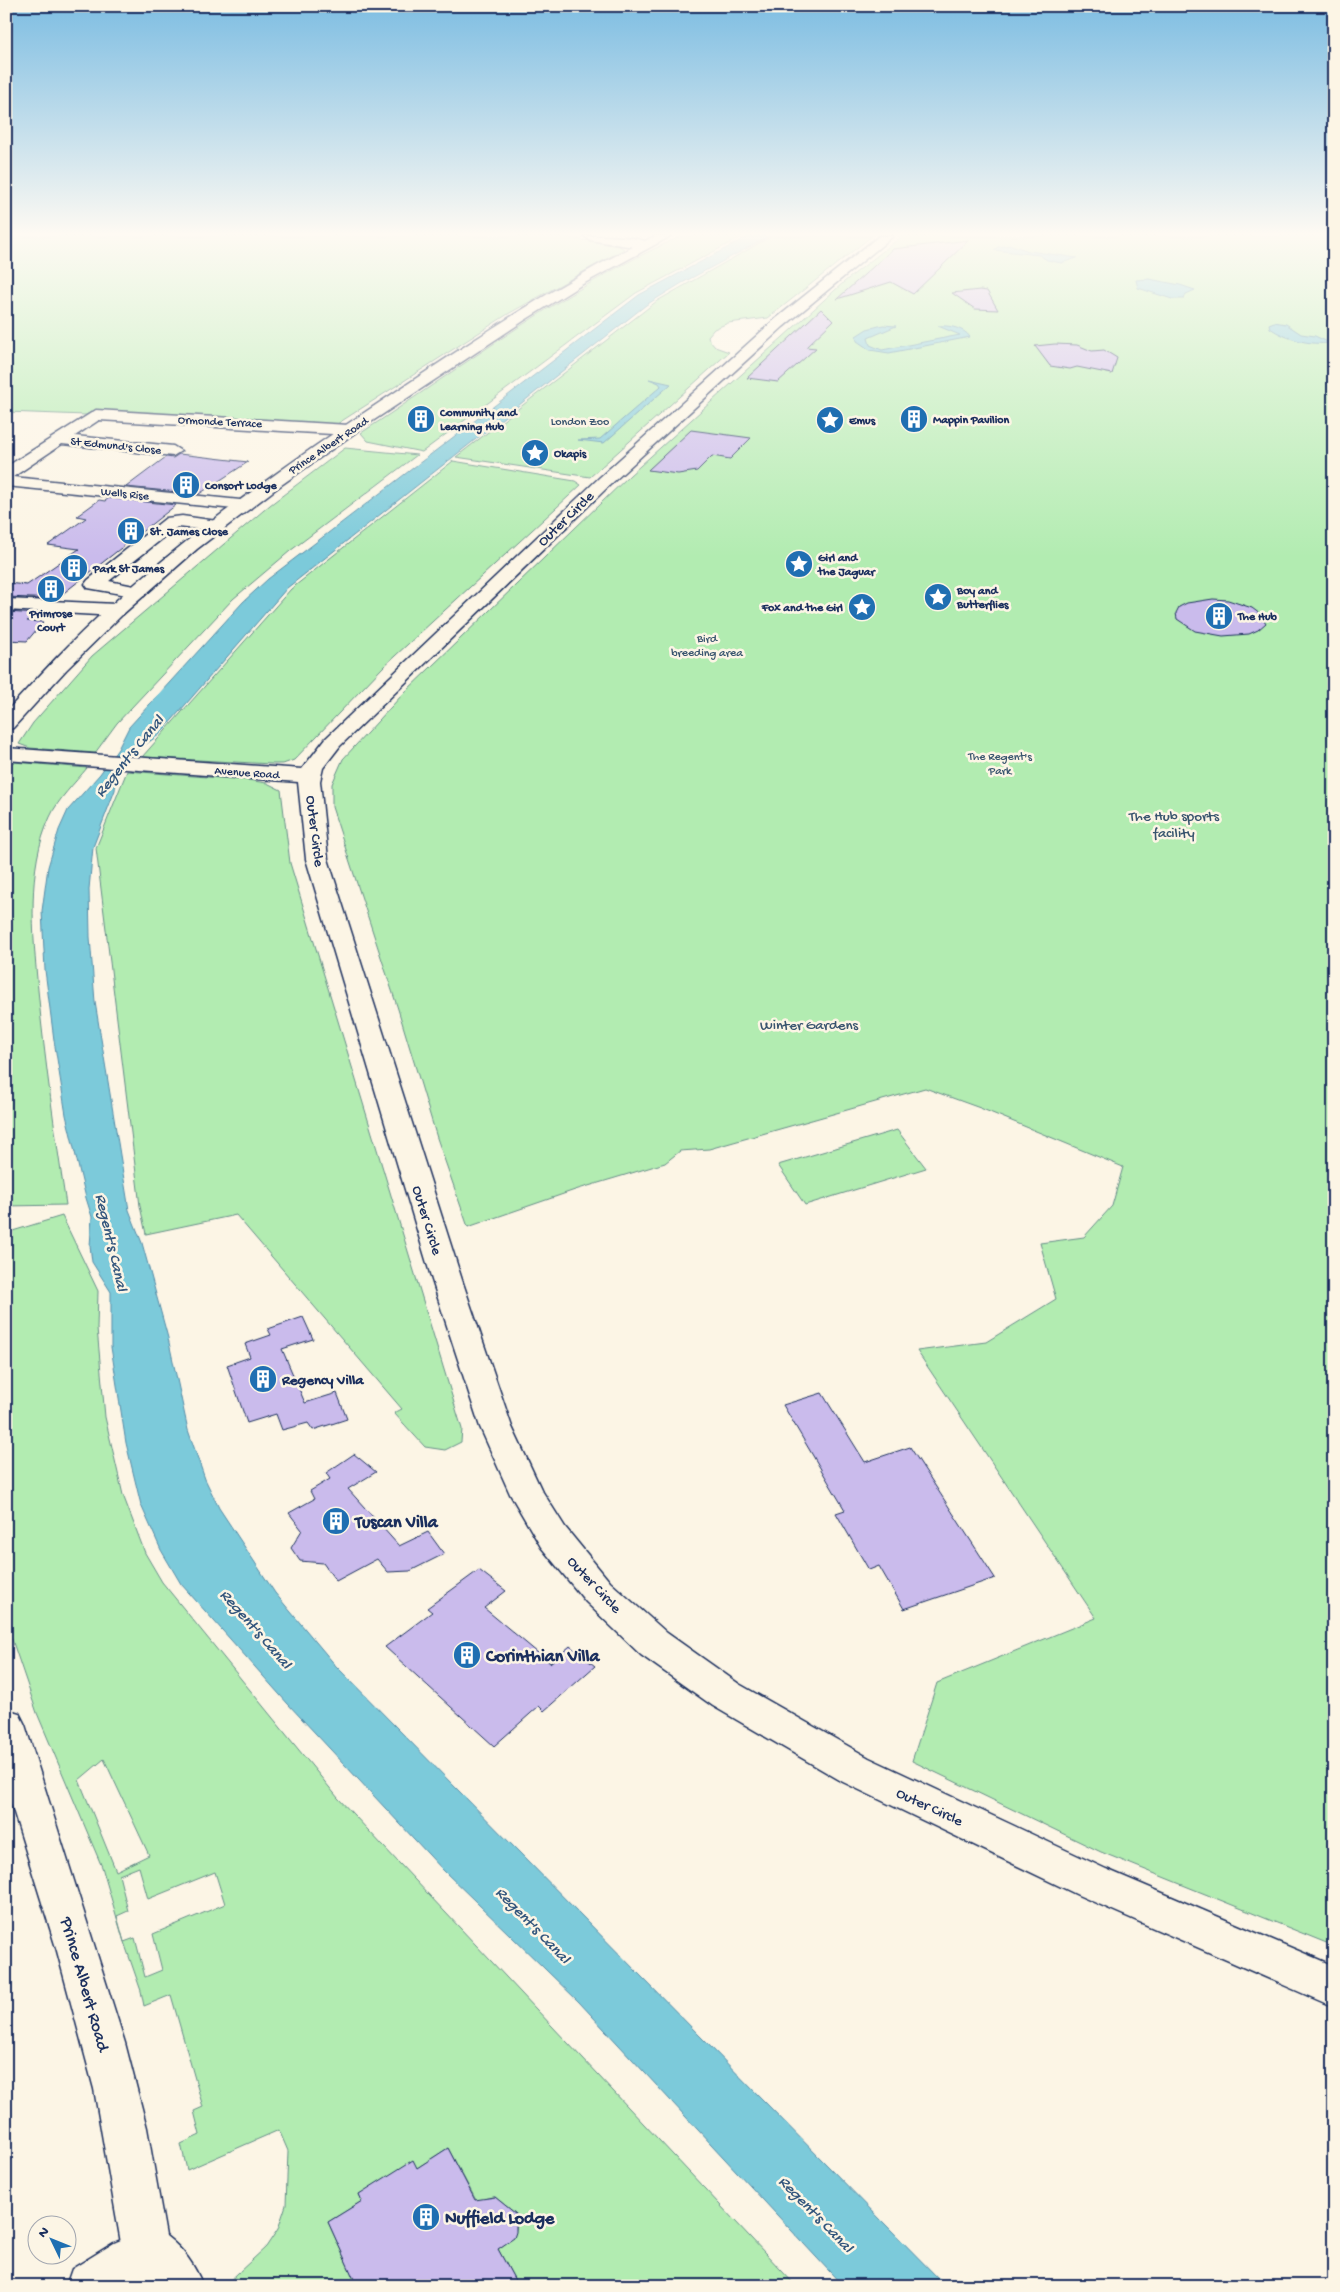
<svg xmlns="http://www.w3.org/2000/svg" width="1340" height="2292" viewBox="0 0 1340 2292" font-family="'Gochi Hand',sans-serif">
  <rect width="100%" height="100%" fill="#fcf5e5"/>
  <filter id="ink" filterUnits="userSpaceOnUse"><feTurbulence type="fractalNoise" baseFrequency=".02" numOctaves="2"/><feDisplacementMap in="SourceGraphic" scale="10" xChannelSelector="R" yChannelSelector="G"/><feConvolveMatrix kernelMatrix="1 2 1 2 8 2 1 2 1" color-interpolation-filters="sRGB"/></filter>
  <g filter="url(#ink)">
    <!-- green -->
    <path fill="#b2ecb1" stroke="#668e88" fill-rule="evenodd" d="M 6,236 L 559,236 L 619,246 L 624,249 L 508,314 L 337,424 L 91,412 L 86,415 L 6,412 Z
      M 682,236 L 743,236 L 636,293 L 422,452 L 368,441 L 361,433 C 465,365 568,286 682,236 Z
      M 772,236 L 872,236 L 768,318 L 728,323 L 714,329 L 708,336 L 709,340 L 715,347 L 729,352 L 590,477 L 456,457 L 657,301 Z
      M 902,236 L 1334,236 L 1334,1946 L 1101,1852 L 912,1761 L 937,1683 L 1096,1618 L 917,1351 L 986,1342 L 1056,1299 L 1040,1243 L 1084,1237 L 1112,1206 L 1123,1167 L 980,1108 L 925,1088 L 709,1149 L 680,1151 L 665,1163 L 575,1190 L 468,1227 L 437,1138 L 398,1009 L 332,807 L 332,784 L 343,759 L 403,694 L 630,475 L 844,282 Z
      M 345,448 L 417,455 L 290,551 L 233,599 L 117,723 L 95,753 L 30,748 L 19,744 L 33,723 L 92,656 L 270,505 Z
      M 453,461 L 575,481 L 581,485 L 383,667 L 294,760 L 283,764 L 272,764 L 142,757 L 291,589 Z
      M 13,762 L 87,768 C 75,783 58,799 50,817 C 26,869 33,934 38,990 C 45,1062 55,1133 66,1205 L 6,1206 L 6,763 Z
      M 127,771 L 247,780 L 267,783 L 281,790 L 290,863 L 462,1429 L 461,1442 L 445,1450 L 425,1447 L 394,1413 L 402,1409 L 236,1215 L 146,1234 L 140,1206 L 96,848 Z
      M 897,1130 L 926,1168 L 805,1205 L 778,1165 Z
      M 62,1216 L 98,1291 L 97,1328 L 105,1417 L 123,1495 L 145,1553 L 162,1582 L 338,1798 L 796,2286 L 518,2286 L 498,2249 C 512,2239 520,2232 516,2214 L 495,2197 L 487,2198 L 478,2204 L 448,2148 L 417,2168 L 359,2194 L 362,2201 L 328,2222 L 357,2286 L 224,2286 L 266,2247 L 278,2229 L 286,2205 L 288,2151 L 279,2130 L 187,2170 L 181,2144 L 200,2135 L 194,2111 L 203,2107 L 171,1995 L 144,2006 L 141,1991 L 124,1942 L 102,1867 L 37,1713 L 6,1622 L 6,1233 ZM 104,1759 L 149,1855 L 116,1871 L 79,1780 ZM 139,1867 L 148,1899 L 215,1872 L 225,1904 L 153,1934 L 162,1970 L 145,1977 L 135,1938 L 124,1942 L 117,1916 L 128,1911 L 119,1875 Z"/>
    <!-- water -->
    <path fill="#7ccada" stroke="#558ca8" d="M 749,236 L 770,236 L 682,283 L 646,305 L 287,588 L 159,735 L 137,750 L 116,778 L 115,790 L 93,847 L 89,889 L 90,937 L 95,1002 L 129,1210 L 142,1243 L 168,1338 L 188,1430 L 205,1479 L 219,1508 L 275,1593 L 336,1666 L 946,2286 L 843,2286 L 579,2002 L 443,1870 L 288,1704 L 181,1584 L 161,1550 L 141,1505 L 126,1443 L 111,1347 L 111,1292 L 92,1262 L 90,1246 L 92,1217 L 86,1198 L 66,1115 L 54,1040 L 45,970 L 42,911 L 48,867 L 59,830 L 68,810 L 100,774 L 118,749 L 129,727 L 243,602 L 268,579 L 639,295 Z
      M 1011,245 L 1029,251 L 1077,258 L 1061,263 L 1047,260 L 1039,255 L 994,250 L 998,247 Z
      M 1149,279 L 1180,285 L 1195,290 L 1186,294 L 1184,299 L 1172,299 L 1138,288 L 1136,280 Z
      M 1274,322 L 1286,324 L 1301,334 L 1315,336 L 1330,343 C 1310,345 1287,340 1270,328 L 1269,324 Z
      M 883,325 L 896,326 L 868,338 L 870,345 L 882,350 L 960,335 L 938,326 C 949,325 964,328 970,337 L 889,353 L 870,350 L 857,341 L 856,336 L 867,329 Z
      M 649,379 L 671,384 L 604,443 L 578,440 L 600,439 L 661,386 L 659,383 Z"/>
    <!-- building -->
    <path fill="#cabbec" stroke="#1b2f5e" d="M 969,240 L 913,294 L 891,282 L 837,299 L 893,249 Z
      M 980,290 L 987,291 L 998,310 L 975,309 L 952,293 Z
      M 821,309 L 833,321 L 806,347 L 816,348 L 778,382 L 747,378 Z
      M 1055,344 L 1077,345 L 1092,351 L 1104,350 L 1117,358 L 1112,374 L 1077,367 L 1070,369 L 1050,366 L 1035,346 Z
      M 691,430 L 751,438 L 730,459 L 712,456 L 697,471 L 678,474 L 648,470 Z
      M 179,454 L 248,462 L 199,494 L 126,487 L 166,457 L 173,458 Z
      M 109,498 L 176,505 L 56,599 L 6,597 L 6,583 L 27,585 L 79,549 L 48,545 L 86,518 L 77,516 L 99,500 L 105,501 Z
      M 1213,599 L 1228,600 L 1252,608 L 1260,614 L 1266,623 L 1258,630 L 1249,634 L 1223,636 L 1195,631 L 1177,619 L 1176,613 L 1179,607 L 1187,603 Z
      M 6,612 L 38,614 L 27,621 L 43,622 L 27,641 L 6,640 Z
      M 303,1317 L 313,1339 L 282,1349 L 305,1403 L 337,1393 L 347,1419 L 313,1430 L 308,1423 L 282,1430 L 276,1414 L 247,1423 L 227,1365 L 250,1357 L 245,1344 L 271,1335 L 268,1329 Z
      M 822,1393 L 865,1462 L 910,1447 L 995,1578 L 904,1609 L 879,1566 L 869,1570 L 836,1513 L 845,1510 L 783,1405 Z
      M 354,1454 L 376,1472 L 348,1489 L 399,1546 L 428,1532 L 444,1554 L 410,1571 L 388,1572 L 377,1559 L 336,1581 L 323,1563 L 300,1561 L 291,1548 L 302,1530 L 289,1513 L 314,1499 L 310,1491 L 330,1479 L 326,1473 Z
      M 479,1570 L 506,1591 L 484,1608 L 550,1663 L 570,1646 L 595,1666 L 544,1711 L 539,1706 L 494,1746 L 385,1647 L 432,1612 L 427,1608 Z
      M 448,2148 L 475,2200 L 495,2197 L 516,2214 L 516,2232 L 514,2238 L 498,2249 L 518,2286 L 357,2286 L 328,2222 L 362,2201 L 359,2194 L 413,2160 L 417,2168 Z"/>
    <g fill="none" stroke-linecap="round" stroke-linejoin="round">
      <defs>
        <path id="minor" d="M 584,236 C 599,236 642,235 652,245 L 646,249 L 590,240 Z
          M 879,236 L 893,236 L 783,327 L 612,483 L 340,746 L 323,768 L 320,781 L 328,859 L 462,1280 L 512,1427 L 541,1489 L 565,1527 L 610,1582 L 667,1633 L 739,1684 L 869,1758 L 1106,1869 L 1334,1966 L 1334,2007 L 1078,1895 L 843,1782 L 713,1706 L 641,1655 L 586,1602 L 541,1547 L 510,1494 L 480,1427 L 432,1280 L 306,859 L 298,782 L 6,760 L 6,748 L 302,769 L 326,738 L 600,477 L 773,321 Z
          M 96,410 L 349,425 L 357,430 L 349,435 L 99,420 L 75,436 L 173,446 L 181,451 L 173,456 L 62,444 L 13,477 L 250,501 L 252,505 L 250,509 L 244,510 L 6,486 L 6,467 Z
          M 182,516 L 224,522 L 226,526 L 224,530 L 218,531 L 177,527 L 109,581 L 144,588 L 147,592 L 144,596 L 138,597 L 88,588 L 85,584 L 88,580 L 166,518 Z
          M 6,599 L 116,604 L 123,606 L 125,610 L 123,614 L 116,616 L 6,610 Z
          M 130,2236 L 146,2243 L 153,2259 L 146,2275 L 131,2286 L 66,2286 L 72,2269 L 114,2243 Z"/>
        <path id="major" d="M 655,236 L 671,236 L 581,285 L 525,320 L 359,430 L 277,488 L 197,549 L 122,615 L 66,670 L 13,728 L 6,730 L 6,712 C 39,676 72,640 109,607 C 205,520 313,446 421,375 C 497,325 573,275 655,236 Z
          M 6,1709 L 19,1713 L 25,1725 L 125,2043 L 147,2128 L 166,2236 C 184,2250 194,2264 203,2286 L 153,2286 L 150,2282 L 147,2286 L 96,2286 L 102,2269 L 121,2243 L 94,2089 L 57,1951 L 6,1787 Z"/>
      </defs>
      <!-- minor casing -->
      <use href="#minor" stroke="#1b2f5e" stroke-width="3"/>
      <!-- major casing -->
      <use href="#major" stroke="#1b2f5e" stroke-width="3"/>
      <!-- minor -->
      <use href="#minor" fill="#fcf5e5" fill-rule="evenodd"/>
      <!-- major -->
      <use href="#major" fill="#fcf5e5" fill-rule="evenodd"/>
    </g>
  </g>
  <!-- sky -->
  <linearGradient id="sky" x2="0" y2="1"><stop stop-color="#7dbde2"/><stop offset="0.42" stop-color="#fefaf3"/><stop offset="1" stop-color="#fefaf3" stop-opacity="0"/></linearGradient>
  <rect width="1340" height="557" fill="url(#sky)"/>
  <!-- icons -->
  <defs>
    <symbol id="building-disc" viewBox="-11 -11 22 22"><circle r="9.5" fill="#1f6fb2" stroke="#fcf5e5"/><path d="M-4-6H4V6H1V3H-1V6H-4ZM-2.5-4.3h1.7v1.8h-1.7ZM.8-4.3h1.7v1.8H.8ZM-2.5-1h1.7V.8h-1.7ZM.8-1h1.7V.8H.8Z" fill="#fff"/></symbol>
    <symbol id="sight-disc" viewBox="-11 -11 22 22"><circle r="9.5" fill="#1f6fb2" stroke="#fcf5e5"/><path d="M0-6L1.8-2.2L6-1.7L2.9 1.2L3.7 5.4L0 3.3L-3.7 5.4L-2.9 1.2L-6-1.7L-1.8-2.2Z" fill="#fff"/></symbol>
  </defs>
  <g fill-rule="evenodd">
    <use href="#building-disc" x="405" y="403" width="32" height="32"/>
    <use href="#building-disc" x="898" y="403" width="32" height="32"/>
    <use href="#sight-disc" x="814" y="404" width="32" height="32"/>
    <use href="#sight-disc" x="519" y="437" width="32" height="32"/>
    <use href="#building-disc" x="170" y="469" width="32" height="32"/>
    <use href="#building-disc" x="115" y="515" width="32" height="32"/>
    <use href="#sight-disc" x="783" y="548" width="32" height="32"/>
    <use href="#building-disc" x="58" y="552" width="32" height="32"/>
    <use href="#building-disc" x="35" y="573" width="32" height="32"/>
    <use href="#sight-disc" x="922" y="581" width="32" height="32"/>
    <use href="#sight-disc" x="846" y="591" width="32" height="32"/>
    <use href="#building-disc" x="1203" y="600" width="32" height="32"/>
    <use href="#building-disc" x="247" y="1363" width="32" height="32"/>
    <use href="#building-disc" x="320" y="1505" width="32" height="32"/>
    <use href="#building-disc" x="451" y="1639" width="32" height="32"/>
    <use href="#building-disc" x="410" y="2201" width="32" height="32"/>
  </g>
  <g text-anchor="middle" stroke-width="5" stroke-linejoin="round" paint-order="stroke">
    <!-- far-poi labels -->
    <g font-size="12" font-weight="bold" fill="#1b2f5e" stroke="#fcf5e5" text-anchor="start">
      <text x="440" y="416">Community and<tspan x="440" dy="14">Learning Hub</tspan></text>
      <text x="933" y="423">Mappin Pavilion</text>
      <text x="849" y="424">Emus</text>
      <text x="554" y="457">Okapis</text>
      <text x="205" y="489">Consort Lodge</text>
      <text x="150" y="535">St. James Close</text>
      <text x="818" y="561">Girl and<tspan x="818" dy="14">the Jaguar</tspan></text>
      <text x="93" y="572">Park St James</text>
      <text x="957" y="594">Boy and<tspan x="957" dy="14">Butterflies</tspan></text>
      <text x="843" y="611" text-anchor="end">Fox and the Girl</text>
      <text x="51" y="617" text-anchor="middle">Primrose<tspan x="51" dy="14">Court</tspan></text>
      <text x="1238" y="620">The Hub</text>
    </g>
    <!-- far-street labels -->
    <g font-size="12" fill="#1b2f5e" stroke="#fcf5e5">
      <text transform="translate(220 421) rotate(3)" y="4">Ormonde Terrace</text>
      <text transform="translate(116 445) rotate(6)" y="4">St Edmund's Close</text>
      <text transform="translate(328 445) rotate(-34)" y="4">Prince Albert Road</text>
      <text transform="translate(125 493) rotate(6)" y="4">Wells Rise</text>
      <text transform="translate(247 772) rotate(4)" y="4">Avenue Road</text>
    </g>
    <!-- far-park labels -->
    <g font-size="12" fill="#39556f" stroke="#fcf5e5">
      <text x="580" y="425">London Zoo</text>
      <text x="707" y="642">Bird<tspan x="707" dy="14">breeding area</tspan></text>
      <text x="1000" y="760">The Regent's<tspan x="1000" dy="14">Park</tspan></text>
    </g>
    <!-- street labels -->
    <g font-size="15" fill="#1b2f5e" stroke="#fcf5e5">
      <text transform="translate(565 518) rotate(-44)" y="5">Outer Circle</text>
      <text transform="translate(316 831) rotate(83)" y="5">Outer Circle</text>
      <text transform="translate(428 1220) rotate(73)" y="5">Outer Circle</text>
      <text transform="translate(595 1584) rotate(47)" y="5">Outer Circle</text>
      <text transform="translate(930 1806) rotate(25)" y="5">Outer Circle</text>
    </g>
    <!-- park labels -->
    <g font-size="15" fill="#39556f" stroke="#fcf5e5">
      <text x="1174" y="820">The Hub sports<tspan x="1174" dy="17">facility</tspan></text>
      <text x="809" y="1029">Winter Gardens</text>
    </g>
    <!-- poi labels -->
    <g font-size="15" font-weight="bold" fill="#1b2f5e" stroke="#fcf5e5" text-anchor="start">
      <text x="282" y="1384">Regency Villa</text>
    </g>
    <!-- water labels -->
    <g font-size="16" font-style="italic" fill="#33567d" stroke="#fcf5e5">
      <text transform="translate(128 755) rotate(-51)" y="6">Regent's Canal</text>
      <text transform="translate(113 1242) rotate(77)" y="6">Regent's Canal</text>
      <text transform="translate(257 1628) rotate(49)" y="6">Regent's Canal</text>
      <text transform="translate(534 1924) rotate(46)" y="6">Regent's Canal</text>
      <text transform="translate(817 2213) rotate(46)" y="6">Regent's Canal</text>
    </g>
    <!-- near-poi labels -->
    <g font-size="18" font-weight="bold" fill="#1b2f5e" stroke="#fcf5e5" text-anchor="start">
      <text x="355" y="1527">Tuscan Villa</text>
      <text x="486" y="1661">Corinthian Villa</text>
      <text x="445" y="2223">Nuffield Lodge</text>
    </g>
    <!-- near-street labels -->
    <g font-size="18" fill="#1b2f5e" stroke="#fcf5e5">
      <text transform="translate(86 1984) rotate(74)" y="6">Prince Albert Road</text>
    </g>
  </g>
  <!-- margin -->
  <rect width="1340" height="2292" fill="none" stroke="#fcf5e5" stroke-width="25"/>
  <rect x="12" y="12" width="1315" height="2267" fill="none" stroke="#1b2f5e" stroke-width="2" filter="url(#ink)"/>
  <!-- north arrow -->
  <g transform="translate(52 2240) rotate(313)"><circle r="24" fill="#fcf5e5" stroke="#a2a6af"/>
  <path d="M0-4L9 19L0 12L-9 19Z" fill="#1f6fb2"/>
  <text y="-8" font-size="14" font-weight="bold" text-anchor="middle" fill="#1b2f5e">N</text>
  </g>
</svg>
